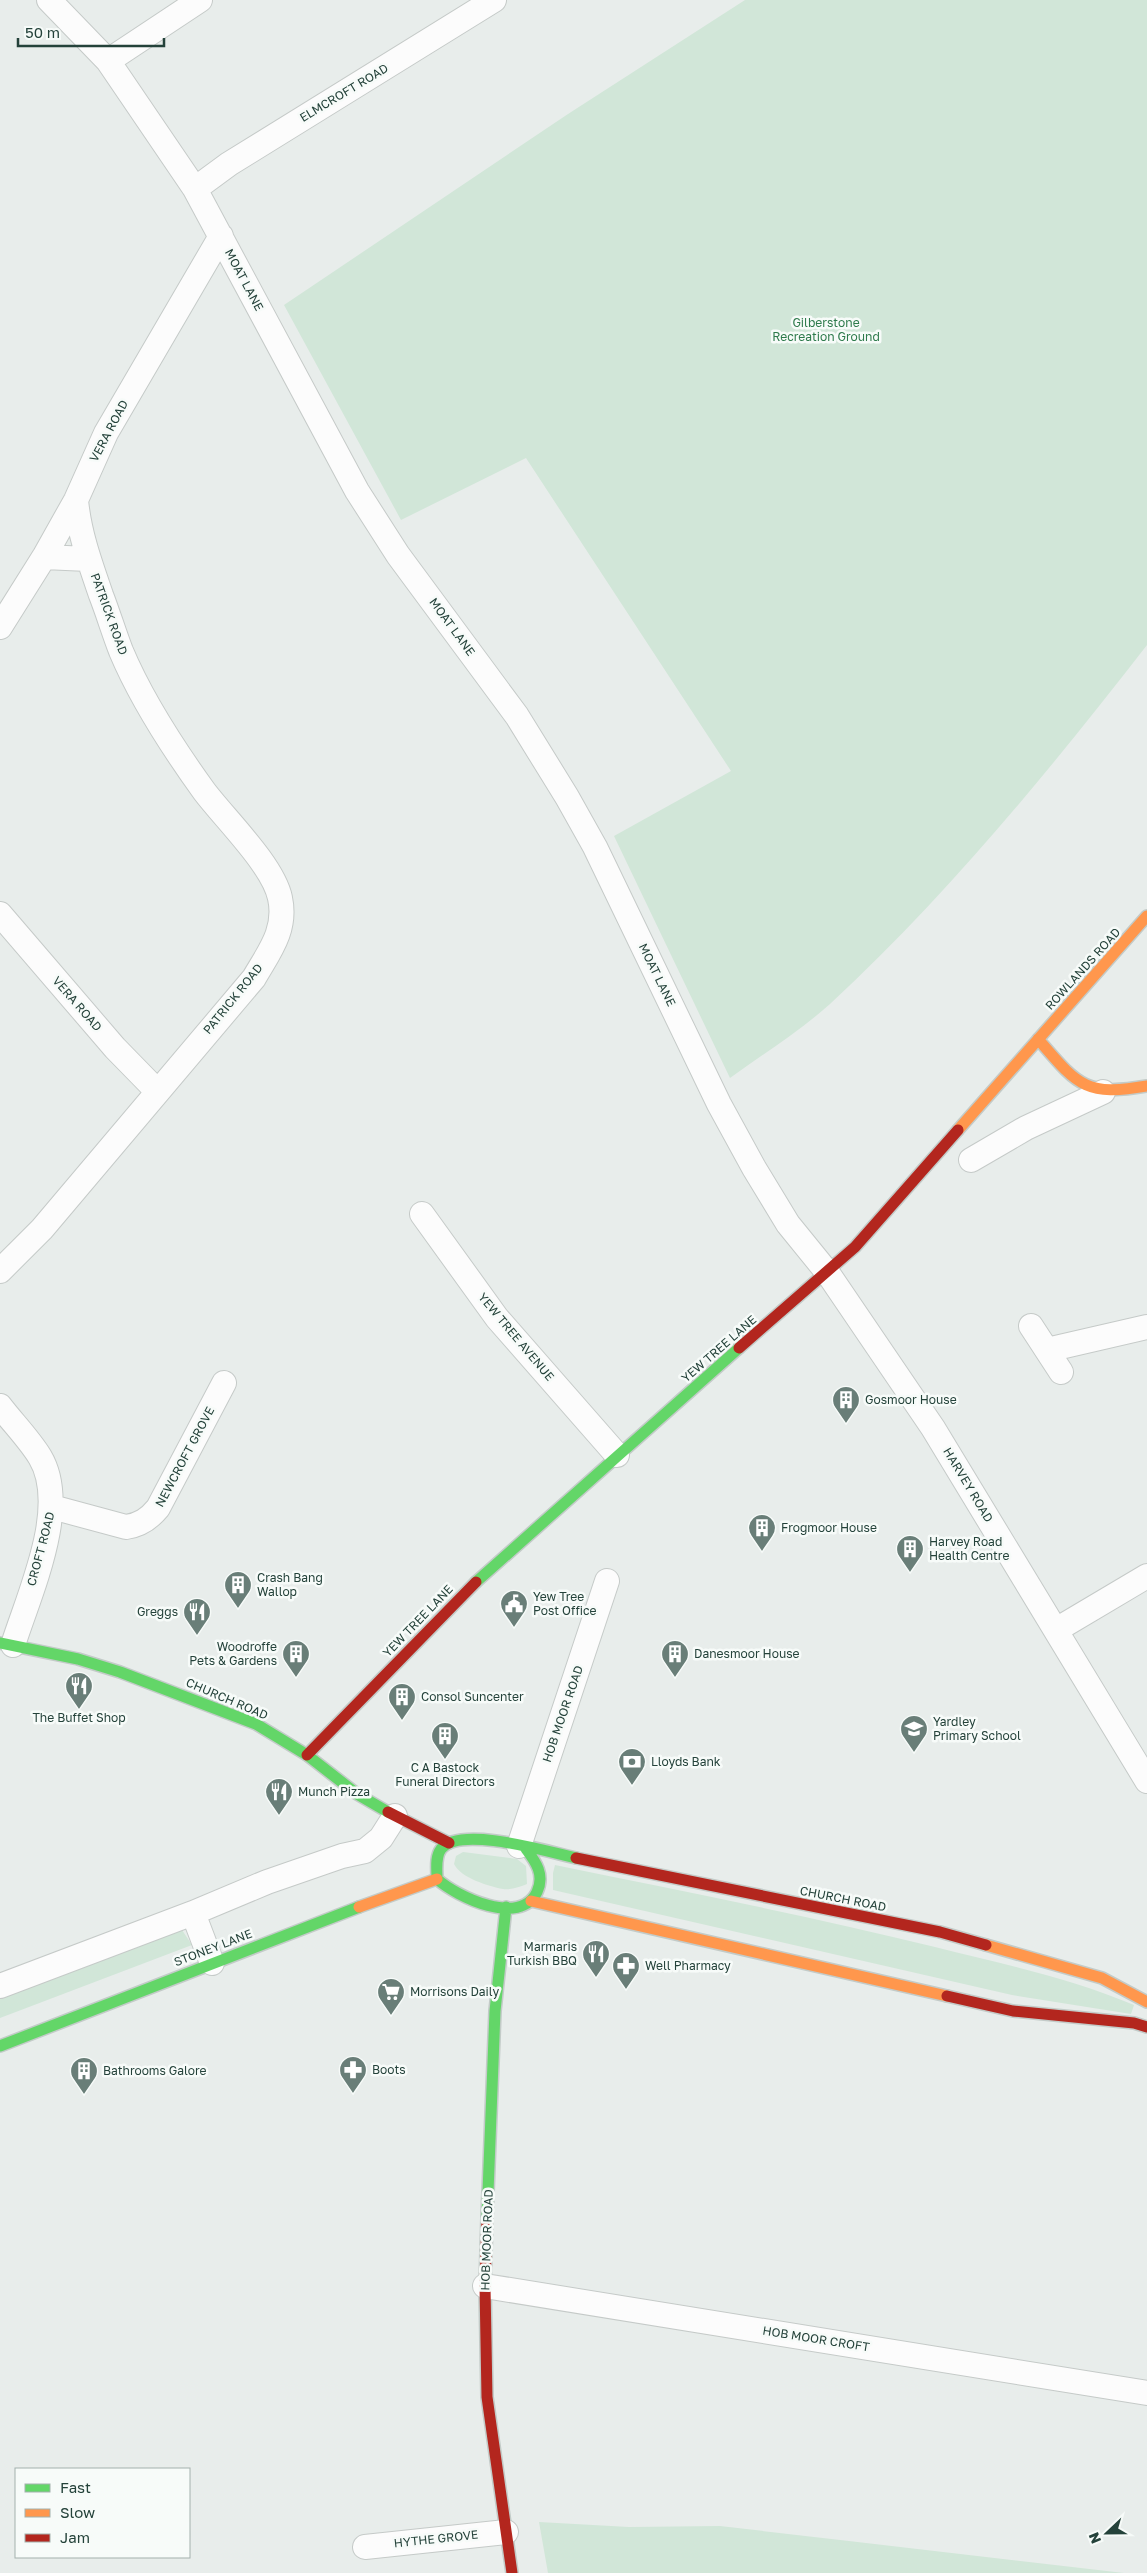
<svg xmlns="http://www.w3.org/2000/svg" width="1147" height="2573" viewBox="0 0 1147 2573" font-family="'Golos Text',sans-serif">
  <rect width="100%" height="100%" fill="#e8edeb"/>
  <!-- green -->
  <path fill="#d1e6d8" d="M 745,0 L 1147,0 L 1147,645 C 1049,771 947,896 830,1004 C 800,1031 763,1054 730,1078 L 614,836 L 731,771 L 526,458 L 401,520 L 284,305 L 568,114 Z
    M 463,1852 L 517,1859 L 526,1866 L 527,1884 C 520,1887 511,1890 503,1889 C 488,1886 461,1878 454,1864 L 456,1856 Z
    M 555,1865 C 682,1891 809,1916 935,1947 C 1003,1964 1070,1978 1134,2005 L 1131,2014 L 1012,1995 L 553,1890 L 553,1873 Z
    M 182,1930 L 192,1945 L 0,2018 L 0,1993 Z
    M 539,2522 L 629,2527 L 720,2526 L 1124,2573 L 548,2573 Z"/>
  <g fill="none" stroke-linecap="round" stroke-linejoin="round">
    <defs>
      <path id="street" d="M 49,0 L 108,61 L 195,189 L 357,491 L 398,555 L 517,716 L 567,797 L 595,847 L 719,1104 L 754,1168 L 788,1224 L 827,1272 L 933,1428 L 1147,1781
        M 108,61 L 200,0
        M 195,189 L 229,164 L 494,0
        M 44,557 L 88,559
        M 0,627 L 44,557 L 76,500 L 106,433 L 221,236
        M 0,914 L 115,1048 L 157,1091
        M 971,1160 L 1026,1128 L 1103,1092
        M 422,1214 L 497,1318 L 617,1455
        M 0,1271 L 42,1229 L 254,978 C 269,952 287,930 280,898 C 273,865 225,819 204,791 C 173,748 142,701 121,651 C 114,633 108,613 101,595 C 90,563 79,533 76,500
        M 1031,1326 L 1061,1372
        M 1047,1350 L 1147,1327
        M 0,1406 C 13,1423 29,1439 40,1457 C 70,1507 29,1594 13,1645
        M 52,1507 L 126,1527 C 140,1525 149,1519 158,1508 L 224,1383
        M 1056,1630 L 1147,1576
        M 519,1846 L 607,1581
        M 193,1913 L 267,1882 L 342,1856 L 365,1851 L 381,1838 L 395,1816
        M 0,1986 L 193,1913 L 212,1963
        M 485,2286 L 1147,2393
        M 365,2547 L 506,2532"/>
      <path id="fast" d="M 476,1582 L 739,1348
        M 0,1643 L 78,1659 L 120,1672 L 256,1724 L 307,1755 L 357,1794 L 388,1812
        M 526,1849 C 536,1862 545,1875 537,1892 C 520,1927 457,1897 437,1879 C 437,1869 435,1857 441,1849 C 460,1825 549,1852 576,1858
        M 0,2046 L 359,1907
        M 487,2218 L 495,2011 L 506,1907"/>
      <path id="slow" d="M 1038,1039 C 1077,1084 1084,1097 1147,1086
        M 958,1130 L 1147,916
        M 531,1901 L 947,1996
        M 359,1907 L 437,1879
        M 986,1945 L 1102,1978 L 1147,2002"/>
      <path id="jam" d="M 739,1348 L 855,1247 L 958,1130
        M 307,1755 L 476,1582
        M 388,1812 L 449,1843
        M 576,1858 L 940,1932 L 986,1945
        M 947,1996 L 1013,2011 L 1134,2023 L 1147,2027
        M 487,2218 L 485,2286 L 487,2397 L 512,2573"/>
    </defs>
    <!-- street casing -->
    <use href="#street" stroke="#c5cac8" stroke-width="26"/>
    <!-- fast casing -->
    <use href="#fast" stroke="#c3cbc8" stroke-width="14"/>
    <!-- slow casing -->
    <use href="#slow" stroke="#c3cbc8" stroke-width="14"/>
    <!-- jam casing -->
    <use href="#jam" stroke="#c3cbc8" stroke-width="14"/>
    <!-- street -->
    <use href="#street" stroke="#fcfcfc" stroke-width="24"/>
    <!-- fast -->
    <use href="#fast" stroke="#63d668" stroke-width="11"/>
    <!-- slow -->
    <use href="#slow" stroke="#ff974d" stroke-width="11"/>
    <!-- jam -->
    <use href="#jam" stroke="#b3261e" stroke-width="11"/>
  </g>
  <!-- icons -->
  <defs>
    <symbol id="building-pin" viewBox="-11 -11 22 30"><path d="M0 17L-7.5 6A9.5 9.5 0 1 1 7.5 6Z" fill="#697e78" stroke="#f7fbf9"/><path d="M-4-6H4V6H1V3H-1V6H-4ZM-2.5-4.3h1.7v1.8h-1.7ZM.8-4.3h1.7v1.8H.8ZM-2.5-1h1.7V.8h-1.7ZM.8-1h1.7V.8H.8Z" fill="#fff"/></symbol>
    <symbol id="civic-pin" viewBox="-11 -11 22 30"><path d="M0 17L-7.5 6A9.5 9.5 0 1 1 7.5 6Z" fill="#697e78" stroke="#f7fbf9"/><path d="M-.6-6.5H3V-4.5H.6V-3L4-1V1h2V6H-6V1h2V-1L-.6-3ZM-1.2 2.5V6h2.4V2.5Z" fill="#fff"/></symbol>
    <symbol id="restaurant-pin" viewBox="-11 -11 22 30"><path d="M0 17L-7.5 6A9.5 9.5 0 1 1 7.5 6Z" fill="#697e78" stroke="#f7fbf9"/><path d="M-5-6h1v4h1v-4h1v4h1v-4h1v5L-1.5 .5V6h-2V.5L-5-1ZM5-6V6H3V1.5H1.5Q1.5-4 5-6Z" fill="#fff"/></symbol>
    <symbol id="school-pin" viewBox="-11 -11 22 30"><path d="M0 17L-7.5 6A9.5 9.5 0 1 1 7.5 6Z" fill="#697e78" stroke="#f7fbf9"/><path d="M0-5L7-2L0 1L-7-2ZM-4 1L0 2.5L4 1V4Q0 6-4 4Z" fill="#fff"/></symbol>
    <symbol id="bank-pin" viewBox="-11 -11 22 30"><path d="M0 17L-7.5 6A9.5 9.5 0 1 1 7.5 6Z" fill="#697e78" stroke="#f7fbf9"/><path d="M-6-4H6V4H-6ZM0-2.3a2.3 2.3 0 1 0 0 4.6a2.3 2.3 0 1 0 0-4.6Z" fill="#fff"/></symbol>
    <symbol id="pharmacy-pin" viewBox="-11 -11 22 30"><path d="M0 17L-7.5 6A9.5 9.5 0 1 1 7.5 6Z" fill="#697e78" stroke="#f7fbf9"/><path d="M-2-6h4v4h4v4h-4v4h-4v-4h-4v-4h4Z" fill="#fff"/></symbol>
    <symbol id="supermarket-pin" viewBox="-11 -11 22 30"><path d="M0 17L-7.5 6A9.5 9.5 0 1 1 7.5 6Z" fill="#697e78" stroke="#f7fbf9"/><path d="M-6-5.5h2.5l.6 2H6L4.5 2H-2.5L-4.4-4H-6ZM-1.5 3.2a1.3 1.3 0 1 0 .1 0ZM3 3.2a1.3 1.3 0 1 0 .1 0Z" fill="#fff"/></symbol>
  </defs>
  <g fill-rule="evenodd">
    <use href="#building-pin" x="830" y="1384" width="32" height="43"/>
    <use href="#building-pin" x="746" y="1512" width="32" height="43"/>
    <use href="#building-pin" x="894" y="1533" width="32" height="43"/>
    <use href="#building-pin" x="222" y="1569" width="32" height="43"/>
    <use href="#civic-pin" x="498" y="1588" width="32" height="43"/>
    <use href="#restaurant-pin" x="181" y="1596" width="32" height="43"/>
    <use href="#building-pin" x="280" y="1638" width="32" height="43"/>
    <use href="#building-pin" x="659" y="1638" width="32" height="43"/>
    <use href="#restaurant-pin" x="63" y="1670" width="32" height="43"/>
    <use href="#building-pin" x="386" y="1681" width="32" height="43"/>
    <use href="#school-pin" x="898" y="1713" width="32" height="43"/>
    <use href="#building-pin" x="429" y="1720" width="32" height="43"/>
    <use href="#bank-pin" x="616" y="1746" width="32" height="43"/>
    <use href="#restaurant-pin" x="263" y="1776" width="32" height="43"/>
    <use href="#restaurant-pin" x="580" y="1938" width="32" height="43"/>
    <use href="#pharmacy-pin" x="610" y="1950" width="32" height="43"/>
    <use href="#supermarket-pin" x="375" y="1976" width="32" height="43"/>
    <use href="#pharmacy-pin" x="337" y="2054" width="32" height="43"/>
    <use href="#building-pin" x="68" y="2055" width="32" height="43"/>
  </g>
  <g text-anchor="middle" stroke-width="5" stroke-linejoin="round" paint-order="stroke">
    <!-- street labels -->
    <g font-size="12" fill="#24423a" stroke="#f7fbf9">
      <text transform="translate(344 93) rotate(-31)" y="4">ELMCROFT ROAD</text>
      <text transform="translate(244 280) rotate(62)" y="4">MOAT LANE</text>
      <text transform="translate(109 431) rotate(-62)" y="4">VERA ROAD</text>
      <text transform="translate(109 614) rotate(70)" y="4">PATRICK ROAD</text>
      <text transform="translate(452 627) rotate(54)" y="4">MOAT LANE</text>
      <text transform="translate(1083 969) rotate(-48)" y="4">ROWLANDS ROAD</text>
      <text transform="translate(657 975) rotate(64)" y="4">MOAT LANE</text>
      <text transform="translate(233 999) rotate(-51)" y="4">PATRICK ROAD</text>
      <text transform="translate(77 1004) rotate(49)" y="4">VERA ROAD</text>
      <text transform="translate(516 1337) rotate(50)" y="4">YEW TREE AVENUE</text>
      <text transform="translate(719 1349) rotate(-41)" y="4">YEW TREE LANE</text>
      <text transform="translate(185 1457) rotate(-62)" y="4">NEWCROFT GROVE</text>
      <text transform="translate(968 1485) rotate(59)" y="4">HARVEY ROAD</text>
      <text transform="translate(41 1549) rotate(-75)" y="4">CROFT ROAD</text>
      <text transform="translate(418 1621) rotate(-46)" y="4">YEW TREE LANE</text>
      <text transform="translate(227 1699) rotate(23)" y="4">CHURCH ROAD</text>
      <text transform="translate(563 1714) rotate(-71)" y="4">HOB MOOR ROAD</text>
      <text transform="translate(843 1899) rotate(11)" y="4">CHURCH ROAD</text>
      <text transform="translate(213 1948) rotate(-21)" y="4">STONEY LANE</text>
      <text transform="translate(487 2240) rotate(-88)" y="4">HOB MOOR ROAD</text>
      <text transform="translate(816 2339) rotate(9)" y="4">HOB MOOR CROFT</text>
      <text transform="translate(436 2539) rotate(-6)" y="4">HYTHE GROVE</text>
    </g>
    <!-- park labels -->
    <g font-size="12" fill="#2d7a4b" stroke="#f7fbf9">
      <text x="826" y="327">Gilberstone<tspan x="826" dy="14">Recreation Ground</tspan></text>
    </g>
    <!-- poi labels -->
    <g font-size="12" fill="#24423a" stroke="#f7fbf9" text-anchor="start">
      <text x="865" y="1404">Gosmoor House</text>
      <text x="781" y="1532">Frogmoor House</text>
      <text x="929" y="1546">Harvey Road<tspan x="929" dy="14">Health Centre</tspan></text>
      <text x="257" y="1582">Crash Bang<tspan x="257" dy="14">Wallop</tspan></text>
      <text x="533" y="1601">Yew Tree<tspan x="533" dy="14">Post Office</tspan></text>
      <text x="178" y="1616" text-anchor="end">Greggs</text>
      <text x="277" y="1651" text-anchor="end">Woodroffe<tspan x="277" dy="14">Pets &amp; Gardens</tspan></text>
      <text x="694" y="1658">Danesmoor House</text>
      <text x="421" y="1701">Consol Suncenter</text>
      <text x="79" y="1722" text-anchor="middle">The Buffet Shop</text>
      <text x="933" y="1726">Yardley<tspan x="933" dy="14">Primary School</tspan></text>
      <text x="651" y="1766">Lloyds Bank</text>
      <text x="445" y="1772" text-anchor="middle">C A Bastock<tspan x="445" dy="14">Funeral Directors</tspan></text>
      <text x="298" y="1796">Munch Pizza</text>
      <text x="577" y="1951" text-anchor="end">Marmaris<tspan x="577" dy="14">Turkish BBQ</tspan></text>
      <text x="645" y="1970">Well Pharmacy</text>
      <text x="410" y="1996">Morrisons Daily</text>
      <text x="372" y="2074">Boots</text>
      <text x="103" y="2075">Bathrooms Galore</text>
    </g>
  </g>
  <!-- legend -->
  <rect x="15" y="2468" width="175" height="90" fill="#f7fbf9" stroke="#a3b1ad"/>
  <rect x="25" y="2484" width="25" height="8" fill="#63d668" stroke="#a3b1ad"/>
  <text x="60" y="2493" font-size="15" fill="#24423a">Fast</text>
  <rect x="25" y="2509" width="25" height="8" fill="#ff974d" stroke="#a3b1ad"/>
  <text x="60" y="2518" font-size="15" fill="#24423a">Slow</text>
  <rect x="25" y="2534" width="25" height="8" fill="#b3261e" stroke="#a3b1ad"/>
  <text x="60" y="2543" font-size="15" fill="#24423a">Jam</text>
  <!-- north arrow -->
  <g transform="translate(1107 2533) rotate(248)" stroke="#f7fbf9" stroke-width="4" paint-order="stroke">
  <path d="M0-4L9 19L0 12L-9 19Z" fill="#24423a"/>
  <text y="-8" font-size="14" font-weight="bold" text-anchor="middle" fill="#24423a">N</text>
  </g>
  <!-- scale -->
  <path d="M18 38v8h146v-8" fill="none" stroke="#24423a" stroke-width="2.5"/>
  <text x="25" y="38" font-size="15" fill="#24423a" stroke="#f7fbf9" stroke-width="4" paint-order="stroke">50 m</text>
</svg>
